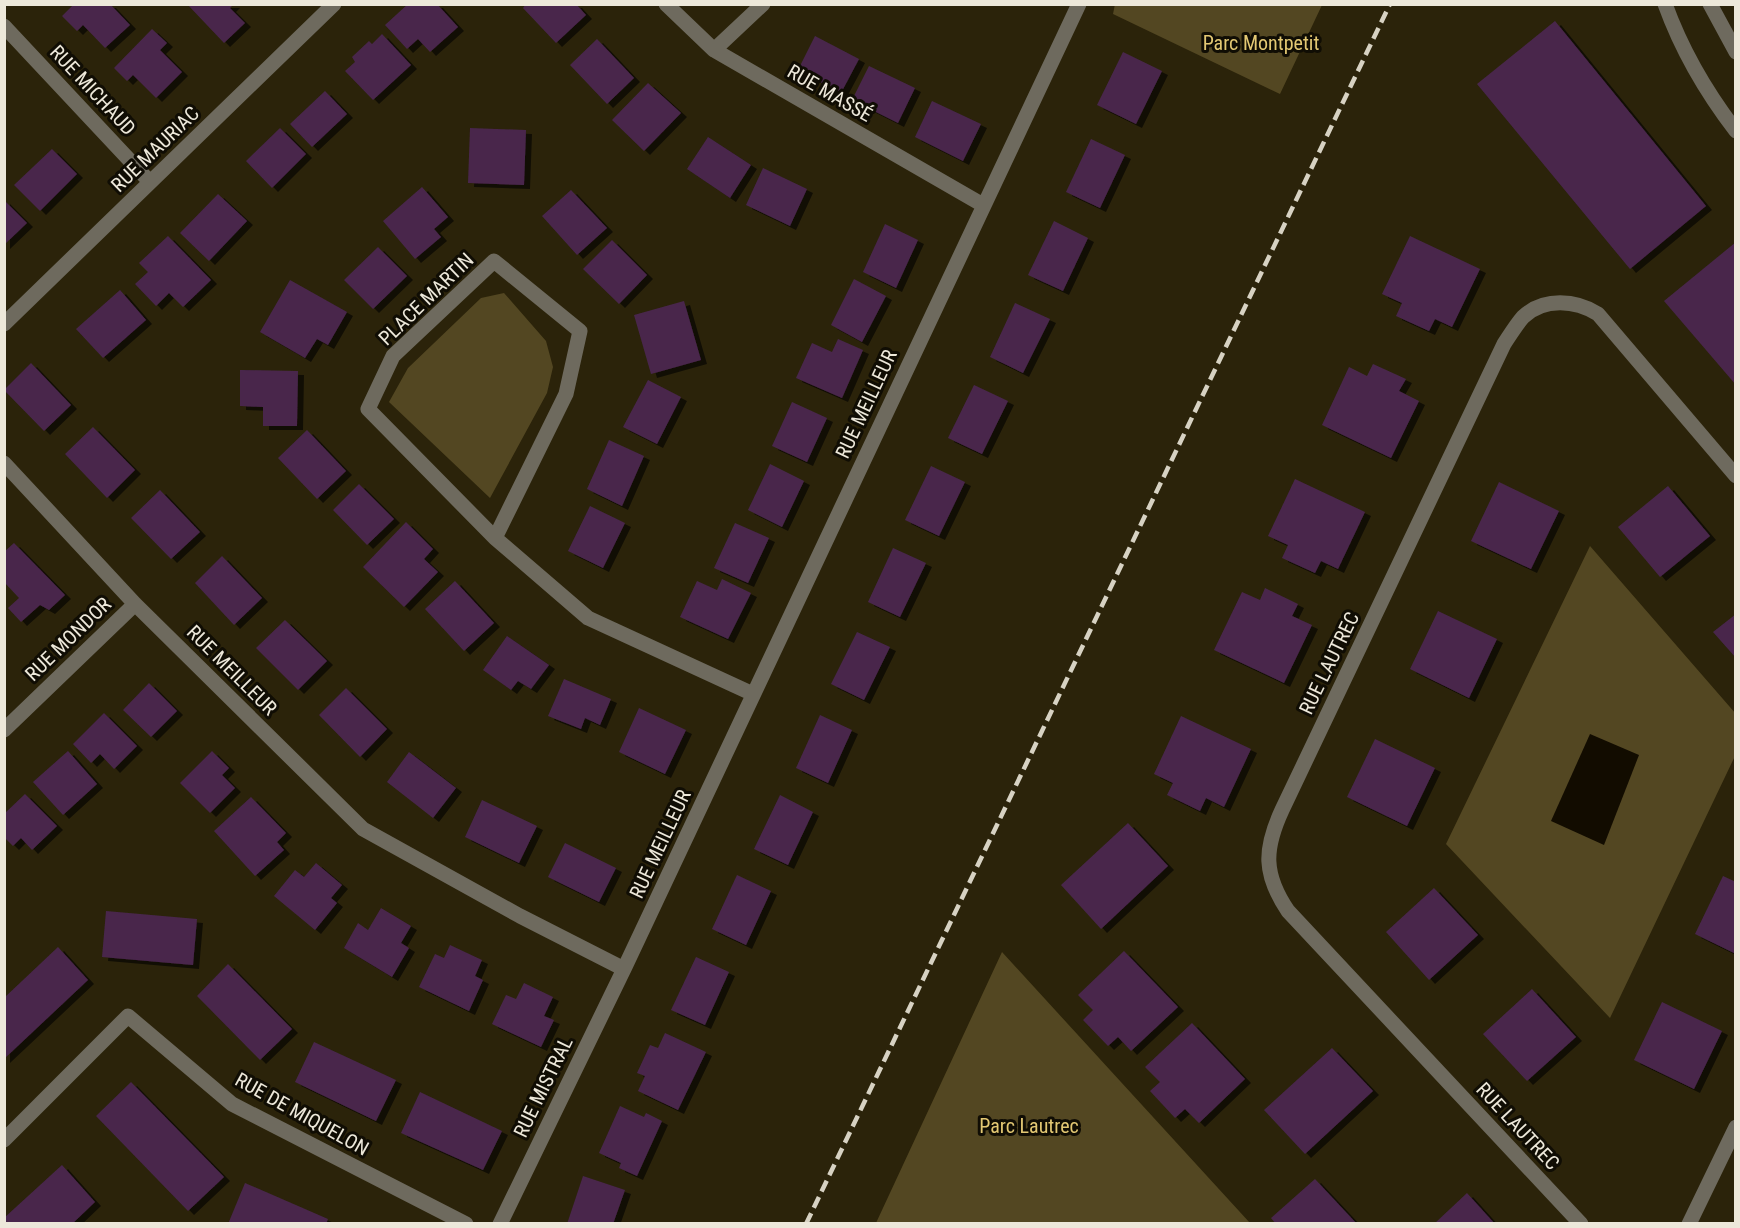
<svg xmlns="http://www.w3.org/2000/svg" width="1740" height="1228" viewBox="0 0 1740 1228" font-family="'Roboto Condensed',sans-serif">
  <defs>
    <filter id="shadow"><feDropShadow dx="6" dy="4" stdDeviation="0" flood-color="#0009"/></filter>
  </defs>
  <rect width="100%" height="100%" fill="#2b230a"/>
  <!-- green -->
  <path fill="#534722" d="M 1115,4 L 1322,4 L 1322,5 L 1280,94 L 1113,14 Z
    M 504,293 L 546,341 L 553,367 L 547,393 L 490,498 L 389,402 L 408,368 L 481,298 Z
    M 1590,546 L 1736,714 L 1735,756 L 1610,1018 L 1446,844 Z
    M 1002,952 L 1250,1223 L 876,1223 Z"/>
  <!-- water -->
  <path fill="#120c00" d="M 1590,734 L 1639,755 L 1604,845 L 1551,821 Z"/>
  <!-- building -->
  <path fill="#48264c" filter="url(#shadow)" d="M 74,4 L 110,4 L 130,25 L 105,48 L 83,25 L 77,31 L 62,16 Z
    M 187,4 L 234,4 L 230,8 L 245,23 L 224,43 Z
    M 408,4 L 437,4 L 458,27 L 430,52 L 418,39 L 407,49 L 385,25 Z
    M 526,4 L 576,4 L 586,15 L 556,43 L 523,8 Z
    M 1555,21 L 1706,206 L 1630,269 L 1477,84 Z
    M 152,29 L 167,43 L 160,50 L 182,72 L 156,98 L 133,75 L 127,81 L 114,68 Z
    M 382,34 L 411,65 L 373,100 L 345,71 L 355,62 L 352,57 L 369,41 L 372,44 Z
    M 815,36 L 859,59 L 841,93 L 798,70 Z
    M 597,39 L 634,78 L 607,104 L 570,65 Z
    M 1123,52 L 1162,71 L 1136,124 L 1097,105 Z
    M 869,66 L 915,88 L 898,123 L 852,100 Z
    M 648,83 L 681,113 L 644,151 L 612,120 Z
    M 325,91 L 347,114 L 312,147 L 290,124 Z
    M 932,101 L 981,124 L 963,161 L 915,137 Z
    M 280,128 L 306,154 L 272,188 L 246,161 Z
    M 470,128 L 526,130 L 524,185 L 468,183 Z
    M 708,137 L 751,165 L 730,198 L 687,169 Z
    M 1091,139 L 1125,155 L 1100,208 L 1066,192 Z
    M 52,149 L 77,174 L 40,211 L 14,185 Z
    M 763,168 L 807,189 L 790,226 L 746,205 Z
    M 422,187 L 448,217 L 434,229 L 441,237 L 415,259 L 383,221 Z
    M 571,190 L 607,228 L 577,255 L 542,216 Z
    M 218,194 L 247,221 L 209,261 L 180,233 Z
    M 4,200 L 27,223 L 4,245 Z
    M 1054,221 L 1088,238 L 1063,291 L 1028,275 Z
    M 885,224 L 918,240 L 896,288 L 863,272 Z
    M 168,236 L 211,280 L 183,307 L 169,293 L 156,306 L 135,284 L 148,272 L 139,263 Z
    M 1410,236 L 1480,269 L 1452,327 L 1435,319 L 1429,331 L 1396,316 L 1402,303 L 1382,294 Z
    M 612,240 L 647,275 L 619,304 L 583,269 Z
    M 1736,242 L 1736,385 L 1664,301 Z
    M 378,247 L 407,276 L 373,309 L 344,280 Z
    M 854,279 L 886,296 L 862,342 L 831,325 Z
    M 290,280 L 347,312 L 328,345 L 317,339 L 305,358 L 260,332 Z
    M 120,290 L 146,320 L 103,358 L 76,329 Z
    M 684,301 L 701,360 L 651,374 L 634,315 Z
    M 1015,303 L 1050,319 L 1023,373 L 990,357 Z
    M 838,339 L 863,350 L 842,398 L 796,378 L 812,343 L 832,352 Z
    M 31,363 L 71,405 L 44,431 L 4,390 Z
    M 1373,364 L 1406,379 L 1399,391 L 1419,401 L 1391,458 L 1322,425 L 1349,367 L 1367,376 Z
    M 240,370 L 298,371 L 297,426 L 263,426 L 263,407 L 240,406 Z
    M 648,380 L 681,397 L 657,444 L 623,427 Z
    M 974,385 L 1008,401 L 982,454 L 948,438 Z
    M 792,402 L 827,418 L 807,462 L 772,446 Z
    M 93,427 L 135,470 L 107,498 L 65,454 Z
    M 307,430 L 346,471 L 317,499 L 278,458 Z
    M 609,440 L 644,456 L 622,506 L 587,489 Z
    M 770,464 L 804,481 L 782,527 L 748,510 Z
    M 931,466 L 965,482 L 939,536 L 905,520 Z
    M 1295,479 L 1365,512 L 1338,569 L 1321,561 L 1315,573 L 1282,558 L 1288,545 L 1268,536 Z
    M 1499,482 L 1559,511 L 1531,569 L 1471,541 Z
    M 359,484 L 394,519 L 367,545 L 333,510 Z
    M 1668,486 L 1710,536 L 1660,577 L 1618,527 Z
    M 160,490 L 200,532 L 171,559 L 131,518 Z
    M 590,506 L 625,523 L 603,568 L 568,551 Z
    M 406,522 L 433,549 L 424,559 L 438,572 L 404,607 L 363,567 Z
    M 735,523 L 769,538 L 748,583 L 714,568 Z
    M 14,543 L 65,595 L 49,610 L 40,605 L 21,622 L 8,608 L 19,598 L 4,582 L 4,552 Z
    M 893,548 L 926,563 L 900,617 L 868,602 Z
    M 222,556 L 262,598 L 234,625 L 195,583 Z
    M 722,579 L 751,593 L 728,639 L 680,617 L 697,581 L 717,590 Z
    M 455,581 L 494,623 L 464,651 L 425,609 Z
    M 1265,588 L 1298,604 L 1292,616 L 1312,625 L 1284,683 L 1214,650 L 1242,592 L 1260,600 Z
    M 1438,611 L 1497,639 L 1469,698 L 1410,669 Z
    M 1736,614 L 1736,658 L 1713,632 Z
    M 285,620 L 327,661 L 298,690 L 256,648 Z
    M 857,632 L 890,647 L 864,700 L 831,684 Z
    M 507,636 L 549,665 L 531,689 L 518,681 L 511,690 L 483,670 Z
    M 564,679 L 611,699 L 600,725 L 585,718 L 581,729 L 548,716 Z
    M 149,683 L 177,711 L 151,737 L 123,710 Z
    M 346,688 L 387,729 L 360,757 L 319,715 Z
    M 639,708 L 686,730 L 665,774 L 619,752 Z
    M 104,713 L 137,746 L 114,769 L 100,754 L 91,763 L 73,744 Z
    M 820,715 L 852,730 L 828,783 L 796,768 Z
    M 1181,716 L 1251,749 L 1224,807 L 1206,798 L 1200,811 L 1167,795 L 1173,783 L 1154,774 Z
    M 1375,739 L 1435,768 L 1407,826 L 1347,797 Z
    M 68,751 L 97,784 L 63,815 L 33,782 Z
    M 212,751 L 229,768 L 222,775 L 235,788 L 210,813 L 180,783 Z
    M 409,752 L 456,788 L 433,818 L 387,782 Z
    M 25,794 L 57,826 L 32,850 L 21,838 L 13,846 L 4,837 L 4,814 Z
    M 780,795 L 813,812 L 788,865 L 754,849 Z
    M 251,797 L 286,833 L 277,842 L 284,850 L 255,876 L 214,831 Z
    M 482,800 L 537,826 L 519,863 L 465,837 Z
    M 1128,823 L 1168,866 L 1101,929 L 1061,885 Z
    M 565,843 L 616,868 L 599,902 L 548,877 Z
    M 316,863 L 342,885 L 331,898 L 337,903 L 315,930 L 274,896 L 295,870 L 304,877 Z
    M 737,875 L 771,891 L 746,945 L 712,929 Z
    M 1723,876 L 1736,882 L 1736,954 L 1695,934 Z
    M 1434,888 L 1478,935 L 1429,980 L 1386,932 Z
    M 381,908 L 411,926 L 401,943 L 409,948 L 392,977 L 344,948 L 358,923 L 368,930 Z
    M 106,911 L 197,919 L 193,965 L 102,957 Z
    M 450,945 L 482,960 L 475,976 L 483,980 L 469,1011 L 419,987 L 435,954 L 444,958 Z
    M 58,947 L 88,980 L 4,1059 L 4,998 Z
    M 1124,951 L 1178,1007 L 1131,1051 L 1118,1037 L 1108,1046 L 1083,1020 L 1093,1010 L 1078,995 Z
    M 696,957 L 729,972 L 705,1025 L 671,1010 Z
    M 228,964 L 292,1029 L 260,1060 L 197,996 Z
    M 524,983 L 553,997 L 544,1016 L 554,1020 L 541,1047 L 492,1024 L 506,995 L 516,999 Z
    M 1532,989 L 1576,1037 L 1527,1081 L 1483,1034 Z
    M 1662,1002 L 1722,1031 L 1694,1089 L 1634,1060 Z
    M 1192,1023 L 1245,1079 L 1199,1123 L 1185,1109 L 1175,1118 L 1150,1091 L 1160,1082 L 1145,1067 Z
    M 665,1033 L 706,1052 L 678,1110 L 638,1091 L 645,1076 L 637,1073 L 650,1045 L 658,1048 Z
    M 314,1042 L 396,1080 L 376,1121 L 295,1082 Z
    M 1332,1048 L 1373,1091 L 1305,1154 L 1264,1110 Z
    M 131,1082 L 224,1177 L 188,1211 L 96,1116 Z
    M 420,1092 L 502,1131 L 483,1170 L 401,1133 Z
    M 620,1106 L 644,1117 L 646,1113 L 662,1121 L 637,1176 L 619,1168 L 621,1163 L 599,1153 Z
    M 62,1165 L 95,1202 L 72,1224 L 4,1224 L 4,1218 Z
    M 583,1176 L 625,1190 L 613,1224 L 567,1224 Z
    M 1315,1179 L 1357,1224 L 1276,1224 L 1271,1218 Z
    M 245,1183 L 328,1219 L 326,1224 L 228,1224 Z
    M 1467,1193 L 1495,1224 L 1434,1224 Z"/>
  <g fill="none" stroke-linecap="round" stroke-linejoin="round">
    <!-- minor -->
    <path stroke="#6e6a5e" stroke-width="15" d="M 666,4 L 714,50 L 983,205
      M 4,26 L 150,182
      M 714,50 L 763,4
      M 4,324 L 334,4
      M 4,463 L 135,604 L 363,829 L 520,916 L 624,969 L 1079,4
      M 495,538 L 566,394 L 580,331 L 494,261 L 393,356 L 368,409 L 495,538 L 588,618 L 753,694
      M 4,730 L 135,604
      M 4,1140 L 128,1016 L 232,1104 L 466,1224
      M 500,1224 L 624,969
      M 1581,1224 L 1288,911 C 1263,874 1264,849 1282,810 L 1504,344 C 1510,335 1516,325 1523,317 C 1544,297 1576,300 1598,314 L 1736,476
      M 1689,1224 L 1736,1127"/>
    <!-- tertiary -->
    <path stroke="#6e6a5e" stroke-width="15" d="M 1665,4 C 1682,51 1706,92 1736,131
      M 1710,4 L 1736,52"/>
    <!-- rail -->
    <path stroke="#d7d2c3" stroke-width="4.5" stroke-dasharray="12 6" stroke-linecap="butt" d="M 806,1224 L 1390,4"/>
  </g>
  <g text-anchor="middle" stroke-width="6" stroke-linejoin="round" paint-order="stroke">
    <!-- park labels -->
    <g font-size="20" fill="#e3c873" stroke="#100d04">
      <text x="1261" y="50">Parc Montpetit</text>
      <text x="1029" y="1133">Parc Lautrec</text>
    </g>
    <!-- street labels -->
    <g font-size="20" fill="#ede8da" stroke="#100d04">
      <text transform="translate(93 90) rotate(47)" y="7">RUE MICHAUD</text>
      <text transform="translate(830 93) rotate(30)" y="7">RUE MASSÉ</text>
      <text transform="translate(155 149) rotate(-44)" y="7">RUE MAURIAC</text>
      <text transform="translate(426 299) rotate(-44)" y="7">PLACE MARTIN</text>
      <text transform="translate(866 404) rotate(-65)" y="7">RUE MEILLEUR</text>
      <text transform="translate(68 639) rotate(-44)" y="7">RUE MONDOR</text>
      <text transform="translate(1329 663) rotate(-64)" y="7">RUE LAUTREC</text>
      <text transform="translate(232 670) rotate(45)" y="7">RUE MEILLEUR</text>
      <text transform="translate(660 844) rotate(-65)" y="7">RUE MEILLEUR</text>
      <text transform="translate(543 1087) rotate(-64)" y="7">RUE MISTRAL</text>
      <text transform="translate(302 1114) rotate(29)" y="7">RUE DE MIQUELON</text>
      <text transform="translate(1518 1126) rotate(47)" y="7">RUE LAUTREC</text>
    </g>
  </g>
  <!-- border -->
  <rect width="1740" height="1228" fill="none" stroke="#ede8da" stroke-width="12"/>
</svg>
